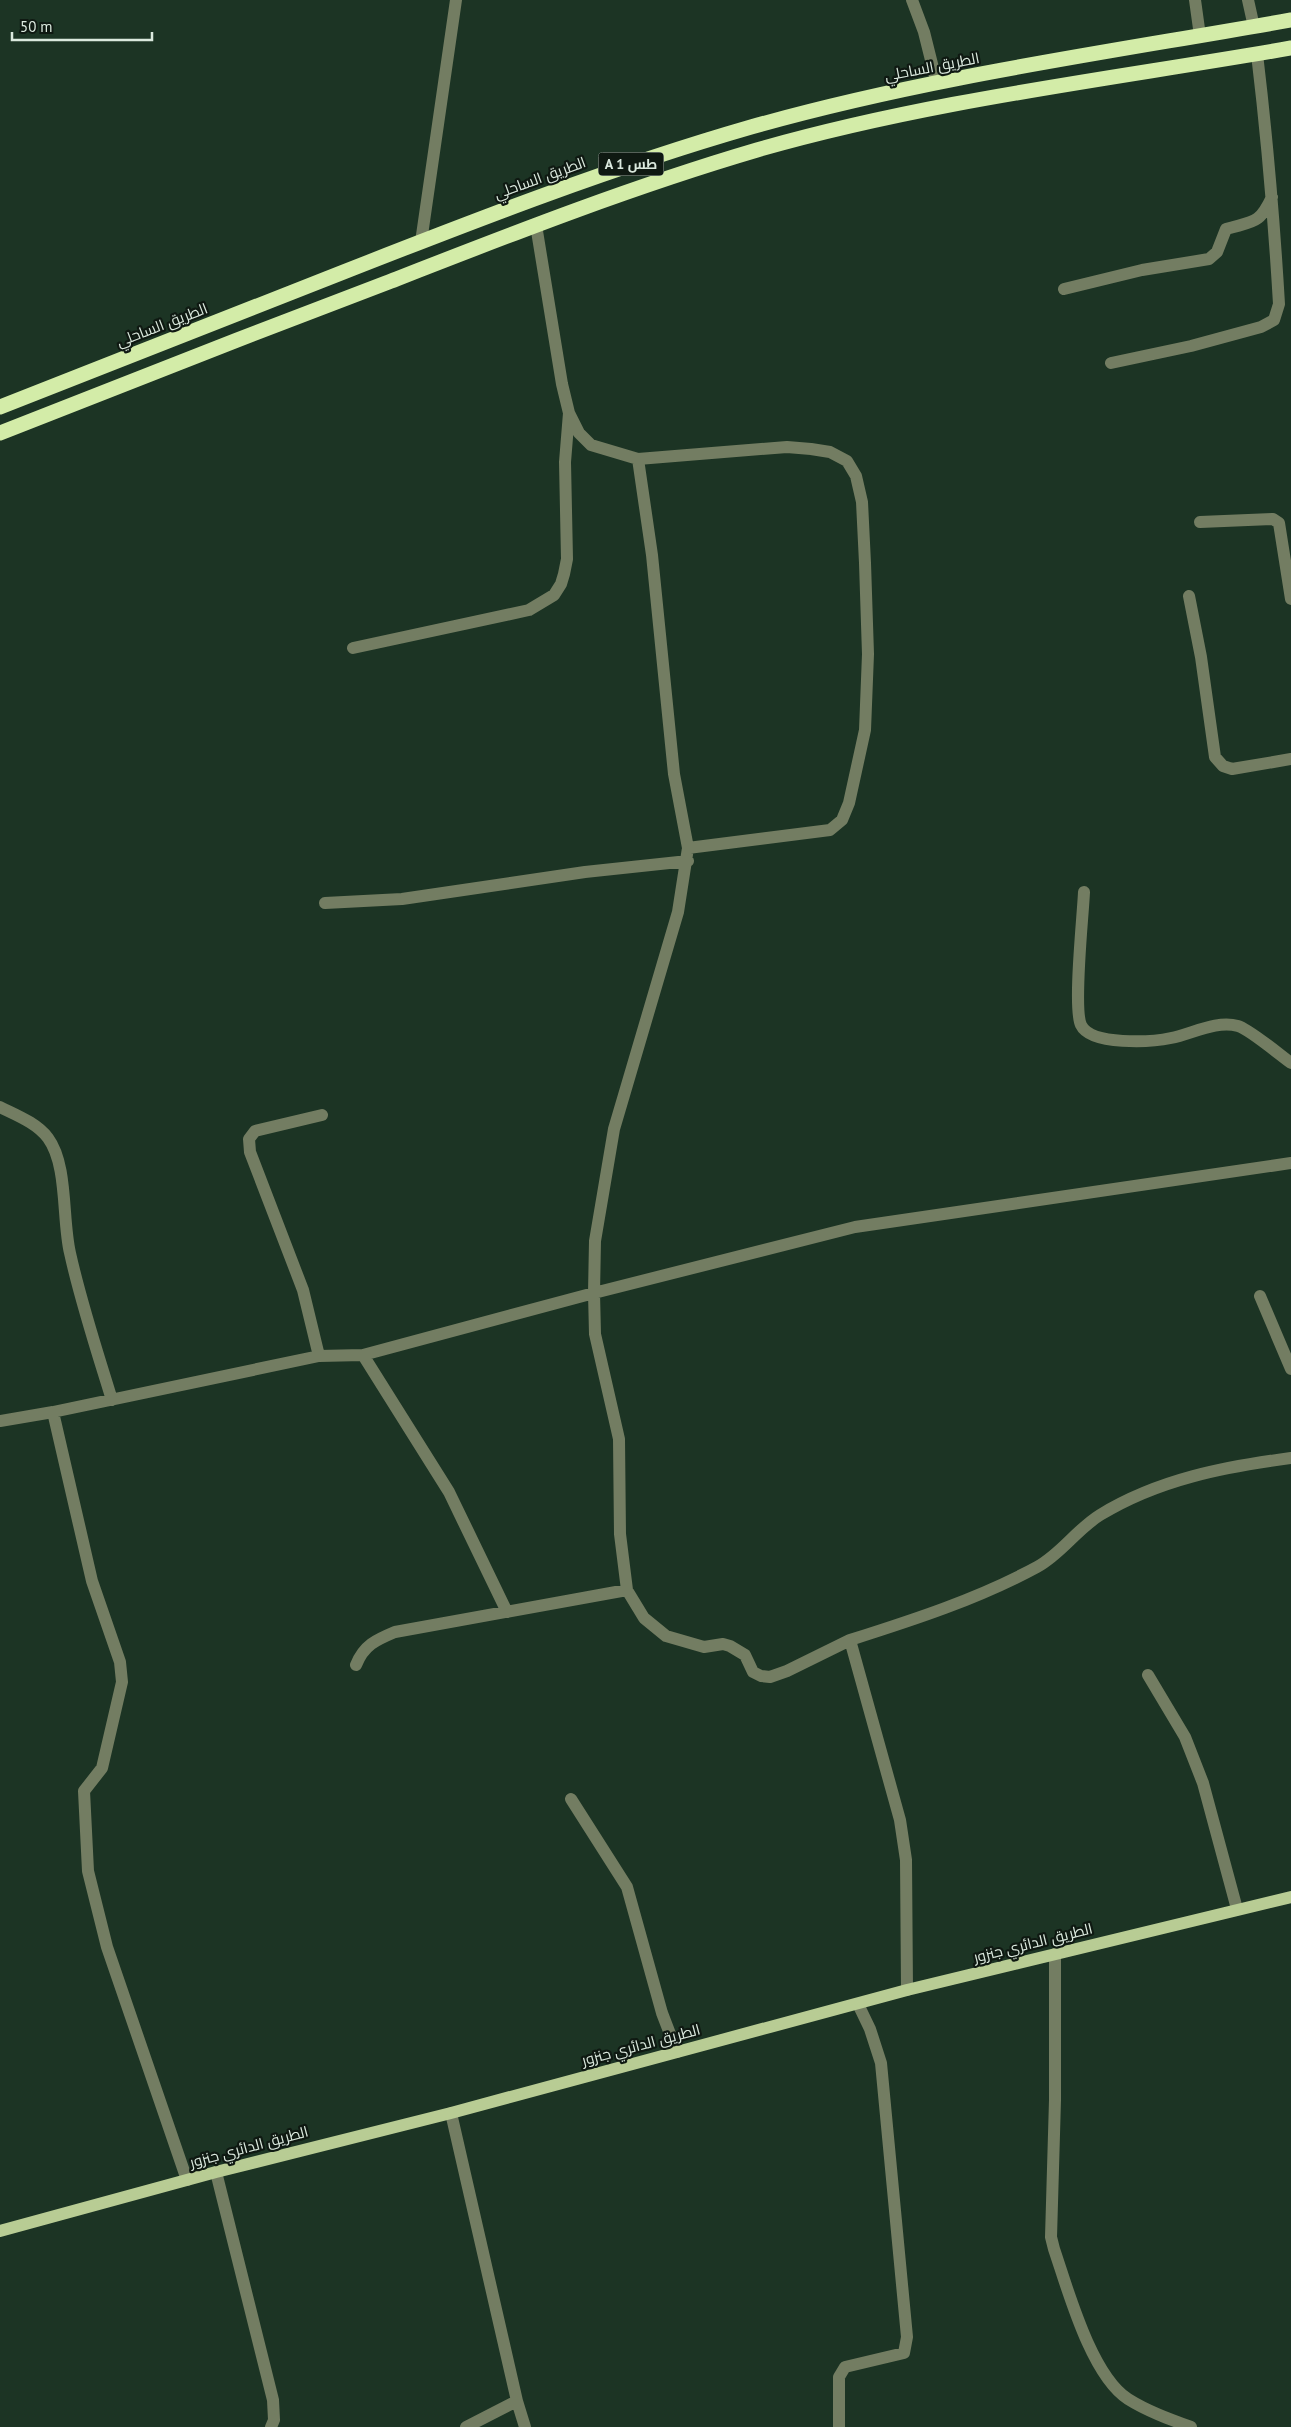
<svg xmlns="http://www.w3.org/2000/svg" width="1291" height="2427" viewBox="0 0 1291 2427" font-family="'PT Sans',Cairo,sans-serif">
  <rect width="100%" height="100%" fill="#1c3424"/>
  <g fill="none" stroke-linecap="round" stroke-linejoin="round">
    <!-- minor -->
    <path stroke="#737d62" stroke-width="12" d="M 912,0 L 924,32 L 937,84
      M 1195,0 L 1200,36
      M 1248,0 L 1254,27
      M 536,225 L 562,384 L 569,413 L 579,433 L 591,445 L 638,459 L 652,555 L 674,774 L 688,848 L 678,912 L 614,1129 L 595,1241 L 594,1293 L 595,1334 L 619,1439 L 620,1534 L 627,1590 L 644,1618 L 666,1636 L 704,1647 L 723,1644 L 730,1646 L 745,1655 L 753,1672 L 761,1676 L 770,1677 L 787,1671 L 850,1640 L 900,1820 L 906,1860 L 907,1990
      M 421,242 L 456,0
      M 1064,289 L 1142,270 L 1209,259 L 1217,252 L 1226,229 C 1253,221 1259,225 1272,197
      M 1111,363 L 1191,346 L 1261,327 L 1274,320 L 1279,304 C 1274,220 1267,137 1257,54
      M 638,459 L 787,447 L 811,449 L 830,452 L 847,461 L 856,476 L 862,502 L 865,563 L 868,654 L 865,730 L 849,803 L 842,820 L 830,830 L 688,848
      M 1200,522 L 1273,519 L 1279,523 L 1291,599
      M 1189,596 L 1201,657 L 1215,757 L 1223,766 L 1232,769 L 1291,759
      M 353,648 L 529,610 L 554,595 L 561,584 L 564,574 L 567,559 L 565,462 L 569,413
      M 1084,892 C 1083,916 1073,1008 1081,1025 C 1091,1046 1152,1042 1171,1038 C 1192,1034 1216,1020 1238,1026 C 1249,1029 1280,1055 1291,1063
      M 325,903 L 402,899 L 585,872 L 688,861
      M 0,1107 C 16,1115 37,1123 48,1138 C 68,1165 62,1219 70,1253 C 81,1303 97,1351 112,1400
      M 1260,1296 L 1291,1369
      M 363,1355 L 449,1492 L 507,1612
      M 319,1356 L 303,1290 L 250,1152 L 249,1139 L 255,1131 L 322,1115
      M 53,1412 L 92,1581 L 120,1662 L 122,1682 L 102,1768 L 84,1791 L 88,1871 L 107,1947 L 187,2180
      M 0,1421 L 53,1412 L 319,1356 L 363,1355 L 594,1293 L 855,1227 L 1291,1163
      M 850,1640 C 913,1620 978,1599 1037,1567 C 1061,1554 1076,1530 1100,1515 C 1159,1479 1224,1467 1291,1458
      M 356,1665 C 364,1645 376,1640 395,1632 L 627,1590
      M 1148,1675 L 1185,1737 L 1203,1783 L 1237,1909
      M 571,1799 L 627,1887 L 662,2013 L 677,2052
      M 1055,1954 L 1055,2100 L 1051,2237 L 1054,2249 C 1068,2290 1091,2375 1128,2399 C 1147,2411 1169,2419 1191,2427
      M 451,2113 L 517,2401 L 525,2427
      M 216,2172 L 273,2400 L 274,2420 L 271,2427
      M 466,2427 L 517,2401
      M 839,2427 L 839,2377 L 845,2367 L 904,2353 L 907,2337 L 881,2063 L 870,2029 L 858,2004"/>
    <!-- major -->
    <path stroke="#b8cc94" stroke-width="12" d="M 0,2231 L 216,2172 L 451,2113 L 907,1990 L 1291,1897"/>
    <!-- highway -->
    <path stroke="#d3eca8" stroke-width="15" d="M 0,407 C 114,362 228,318 341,273 C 476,220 612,167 751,127 C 927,77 1111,52 1291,20
      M 0,433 C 128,382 257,332 386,283 C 509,235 631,187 757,150 C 931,100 1113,79 1291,48"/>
  </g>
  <g text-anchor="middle" stroke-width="4.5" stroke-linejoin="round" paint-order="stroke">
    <!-- shield labels -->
    <rect fill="#0f1912" stroke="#9eaba1" stroke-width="1" x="598.5" y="152.5" width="65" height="23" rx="4"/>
    <g font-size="14" font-weight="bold" fill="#dbe9de">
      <text x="631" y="169">A 1 طس</text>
    </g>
    <!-- street labels -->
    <g font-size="15" fill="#dbe9de" stroke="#0f1912">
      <text transform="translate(932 67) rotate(-11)" y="5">الطريق الساحلي</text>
      <text transform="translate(540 178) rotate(-20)" y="5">الطريق الساحلي</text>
      <text transform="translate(162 325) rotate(-21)" y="5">الطريق الساحلي</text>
      <text transform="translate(1033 1943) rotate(-14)" y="5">الطريق الدائري جنزور</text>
      <text transform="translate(641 2045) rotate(-15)" y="5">الطريق الدائري جنزور</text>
      <text transform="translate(249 2147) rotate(-15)" y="5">الطريق الدائري جنزور</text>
    </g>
  </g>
  <!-- scale -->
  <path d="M12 32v8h140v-8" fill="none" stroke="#dbe9de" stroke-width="2.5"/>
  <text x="20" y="32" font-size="15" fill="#dbe9de" stroke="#0f1912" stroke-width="4" paint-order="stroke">50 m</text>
</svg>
